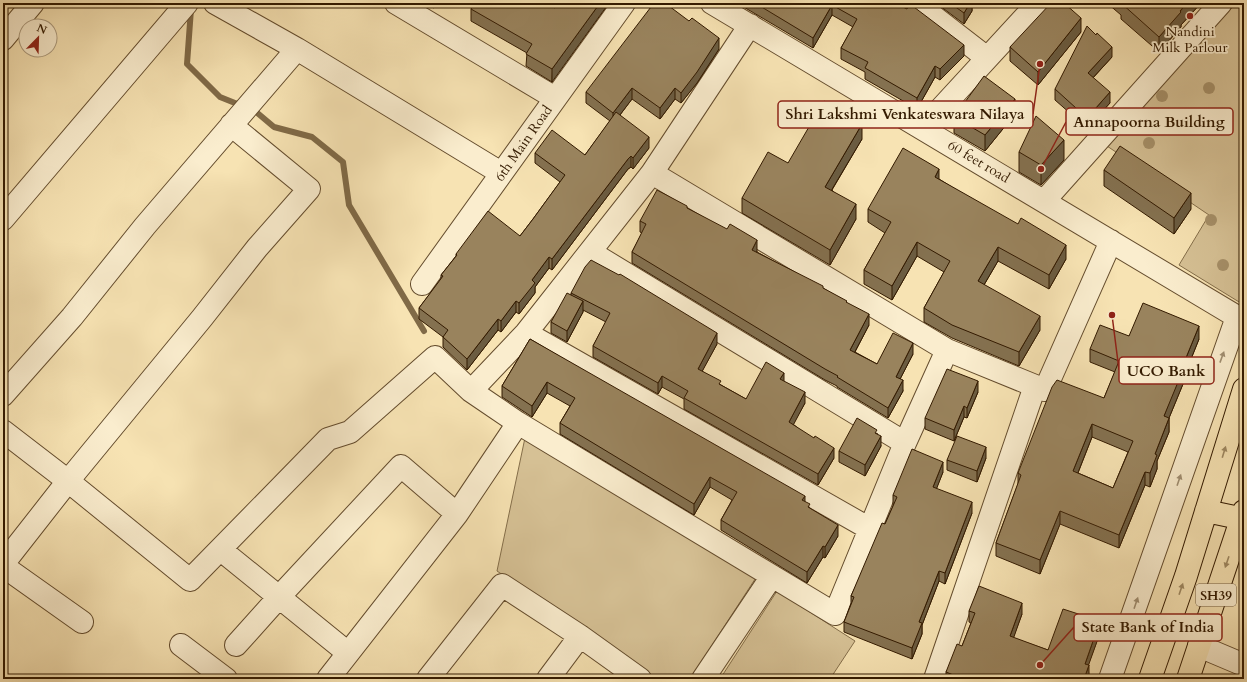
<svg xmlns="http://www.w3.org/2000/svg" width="1247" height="682" viewBox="0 0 1247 682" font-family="Cardo,serif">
  <rect width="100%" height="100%" fill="#f7e3b3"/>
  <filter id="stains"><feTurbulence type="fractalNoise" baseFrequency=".005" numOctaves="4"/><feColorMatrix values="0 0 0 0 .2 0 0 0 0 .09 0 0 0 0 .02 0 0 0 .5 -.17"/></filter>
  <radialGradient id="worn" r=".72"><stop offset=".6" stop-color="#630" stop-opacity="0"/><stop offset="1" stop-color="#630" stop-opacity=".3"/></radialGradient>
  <!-- park -->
  <path fill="#d6c195" stroke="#846e4a" d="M 1236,3 L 1244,3 L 1244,305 L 1179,265 L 1209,215 L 1107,146 Z
    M 526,433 L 759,573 L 690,679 L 658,679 L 497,571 Z
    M 777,591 L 855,641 L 830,679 L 720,679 Z"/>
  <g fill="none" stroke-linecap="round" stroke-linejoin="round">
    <!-- stream -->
    <path stroke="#806a47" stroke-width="6" d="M 191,9 L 187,64 L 220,97 L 255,111 L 274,127 L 312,137 L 343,162 L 349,205 L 424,331"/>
    <defs>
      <path id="minor" d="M 215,3 L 297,49 L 501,173
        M 396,3 L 555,98
        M 712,3 L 1244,321
        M 916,3 L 987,58
        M 3,39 L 33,3
        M 923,128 L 1038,3
        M 652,173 L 947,350 L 1045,390 L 1111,241
        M 1044,201 L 1221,3
        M 3,219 L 187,3
        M 590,252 L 905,443
        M 422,284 L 624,3
        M 526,333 L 870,529
        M 471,391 L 526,333 L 652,173 L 750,25
        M 3,395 L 72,317 L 145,226 L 297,49
        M 3,431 L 68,481 L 190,580 L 328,439 L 350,432 L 435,357 L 471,391 L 518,423 L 835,614 L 905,443 L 947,350
        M 221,550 L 348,653
        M 3,564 L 68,481 L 202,318 L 257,248 L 309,189 L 231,125
        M 3,566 L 82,622
        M 181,645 L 226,679
        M 236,645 L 279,597 L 401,466 L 457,514
        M 1199,646 L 1244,665
        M 328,679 L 457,514 L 518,423
        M 428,679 L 502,585 L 580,636 L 640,679
        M 548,679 L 580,636
        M 703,679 L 772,576
        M 935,679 L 1035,386
        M 1110,679 L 1237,317"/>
      <path id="major" d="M 1206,511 L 1244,519
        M 1150,679 L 1186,576 L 1244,389
        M 1188,679 L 1244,511"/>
    </defs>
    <!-- minor casing -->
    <use href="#minor" stroke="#644c2d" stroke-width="24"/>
    <!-- major casing -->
    <use href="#major" stroke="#331a00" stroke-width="24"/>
    <!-- minor -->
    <use href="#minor" stroke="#faedce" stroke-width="22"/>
    <!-- major -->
    <use href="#major" stroke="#f7e3b3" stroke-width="22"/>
  </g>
  <!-- trees -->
  <g fill="#a69069">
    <circle cx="1209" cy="88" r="6"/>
    <circle cx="1162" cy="96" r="6"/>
    <circle cx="1149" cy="143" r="6"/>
    <circle cx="1211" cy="220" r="6"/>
    <circle cx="1223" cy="265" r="6"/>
  </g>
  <!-- wall -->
  <path fill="#847150" stroke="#331a00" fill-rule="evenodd" d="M 425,3 L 436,3 L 434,8 Z
    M 472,3 L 546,3 L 555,8 L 552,82 L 526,66 L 527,53 L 471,21 L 471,9 L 474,4 Z
    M 737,3 L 895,3 L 964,56 L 940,80 L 935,77 L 917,109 L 865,79 L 865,72 L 841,59 L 841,48 L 853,27 L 832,15 L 813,48 Z
    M 936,3 L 972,3 L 972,11 L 964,24 Z
    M 1107,3 L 1201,3 L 1181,25 L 1181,27 L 1159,52 L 1121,19 L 1121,15 Z
    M 1081,32 L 1038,85 L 1010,61 L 1010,47 Z
    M 719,49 L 697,83 L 681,103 L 675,99 L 660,119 L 632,99 L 620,115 L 649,148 L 633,169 L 631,167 L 628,169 L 552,270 L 549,268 L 535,287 L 535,293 L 519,314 L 516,312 L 501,332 L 498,330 L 467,370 L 443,347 L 443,337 L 419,319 L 419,308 L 441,279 L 441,275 L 456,256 L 456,254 L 520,236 L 533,219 L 560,182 L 535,163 L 535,153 L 585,155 L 610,121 L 586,103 L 586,92 Z
    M 1112,57 L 1093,78 L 1110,103 L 1087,128 L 1055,100 L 1055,89 Z
    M 1015,114 L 985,151 L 954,133 L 954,117 Z
    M 862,139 L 832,190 L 856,219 L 830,265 L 742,213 L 742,198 L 788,163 Z
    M 1019,152 L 1064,160 L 1041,185 L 1019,172 Z
    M 1104,170 L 1191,209 L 1174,234 L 1104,186 Z
    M 939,179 L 1066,259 L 1049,289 L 998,261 L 984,285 L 1040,330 L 1019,366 L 952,338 L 924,322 L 924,308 L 944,272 L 917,256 L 892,300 L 864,284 L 864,270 L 885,233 L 868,222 L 868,209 Z
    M 687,208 L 757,251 L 757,252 L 823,288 L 847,303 L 869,325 L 855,352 L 877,364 L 913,354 L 900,379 L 903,391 L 888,418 L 837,387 L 837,386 L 825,380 L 632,263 L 632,252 L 642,233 L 640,232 L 640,221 Z
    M 571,293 L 717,344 L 702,371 L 721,385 L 746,399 L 784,381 L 805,403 L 793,424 L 834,458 L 818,485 L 684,409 L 684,399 L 662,387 L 658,394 L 593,357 L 593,346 L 606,322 L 583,310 L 583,312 L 567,342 L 551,333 L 551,322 L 571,295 Z
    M 1129,336 L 1199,339 L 1183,379 L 1183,384 L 1169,418 L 1169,432 L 1157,461 L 1157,469 L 1150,487 L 1145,485 L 1119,548 L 1060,524 L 1040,574 L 996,556 L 996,543 L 1018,484 L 1018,473 L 1104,398 L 1115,372 L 1090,362 L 1090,349 ZM 1092,437 L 1128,452 L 1113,488 L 1078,473 Z
    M 530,339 L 805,502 L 810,508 L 838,536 L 825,558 L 823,557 L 807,583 L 721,530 L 721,520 L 732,500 L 710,487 L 694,515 L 560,434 L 560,423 L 570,406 L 547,393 L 532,417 L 502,397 L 502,386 Z
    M 978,392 L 967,418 L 964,417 L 954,441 L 925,429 L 925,418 Z
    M 877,433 L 881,446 L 865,476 L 839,462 L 839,451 Z
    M 986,458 L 977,482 L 947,470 L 947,460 Z
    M 943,472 L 936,489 L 972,513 L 945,584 L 939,581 L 922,625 L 922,634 L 912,659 L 844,632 L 844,622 L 851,603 L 851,596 L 885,524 L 893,506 L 893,495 Z
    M 969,611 L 1022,614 L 1013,638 L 1048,650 L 1100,633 L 1088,665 L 1089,677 L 1089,679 L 946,679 L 946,672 L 962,646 L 971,623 L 969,622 Z"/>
  <!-- shaded-wall -->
  <path fill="#6b5c41" stroke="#331a00" d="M 434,3 L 436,3 L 434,8 Z
    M 600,3 L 609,3 L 552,82 L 552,69 Z
    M 970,3 L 972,3 L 972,11 L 964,24 L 964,13 Z
    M 1187,3 L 1201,3 L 1181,25 L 1181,27 L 1159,52 L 1159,37 Z
    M 832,5 L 832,15 L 813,48 L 813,38 Z
    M 1081,18 L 1081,32 L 1038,85 L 1038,72 Z
    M 719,38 L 719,49 L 697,83 L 681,103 L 681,93 Z
    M 964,45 L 964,56 L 940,80 L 940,69 Z
    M 1112,47 L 1112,57 L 1088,83 L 1088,73 Z
    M 935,66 L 935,77 L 917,109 L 917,98 Z
    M 632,88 L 632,99 L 613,124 L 613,113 Z
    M 675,88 L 675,99 L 660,119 L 660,108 Z
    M 1110,92 L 1110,103 L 1087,128 L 1087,118 Z
    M 1015,99 L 1015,114 L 985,151 L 985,135 Z
    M 862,124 L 862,139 L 825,201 L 825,187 Z
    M 649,137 L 649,148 L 633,169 L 633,158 Z
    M 1064,140 L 1064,160 L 1041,185 L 1041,165 Z
    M 631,156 L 631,167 L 628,169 L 552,270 L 552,259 L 628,159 Z
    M 939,169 L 939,183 L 935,177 Z
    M 1191,193 L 1191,209 L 1174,234 L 1174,218 Z
    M 856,204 L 856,219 L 830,265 L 830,250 Z
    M 757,240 L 757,251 L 752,260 L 752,250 Z
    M 917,242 L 917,256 L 892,300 L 892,286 Z
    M 1066,245 L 1066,259 L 1049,289 L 1049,275 Z
    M 998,247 L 998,261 L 978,295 L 978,281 Z
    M 549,257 L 549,268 L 535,287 L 535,293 L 519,314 L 519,303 L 532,280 Z
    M 516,301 L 516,312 L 501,332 L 501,321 Z
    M 583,301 L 583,312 L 567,342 L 567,331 Z
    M 869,314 L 869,325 L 850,361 L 850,350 Z
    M 1040,316 L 1040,330 L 1019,366 L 1019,352 Z
    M 498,319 L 498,330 L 467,370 L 467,359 Z
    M 1199,326 L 1199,339 L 1183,379 L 1183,384 L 1164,430 L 1164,416 L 1181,370 Z
    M 717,333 L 717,344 L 698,379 L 698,369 Z
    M 913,343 L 913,354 L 896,387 L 896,377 Z
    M 784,373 L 784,384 L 780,379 Z
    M 662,376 L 662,387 L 658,394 L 658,383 Z
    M 903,380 L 903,391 L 888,418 L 888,408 Z
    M 978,381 L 978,392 L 967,418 L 967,408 Z
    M 547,382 L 547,393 L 532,417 L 532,406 Z
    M 805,392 L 805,403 L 789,433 L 789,422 Z
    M 964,406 L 964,417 L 954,441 L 954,430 Z
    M 1169,418 L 1169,432 L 1157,461 L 1157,469 L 1150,487 L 1150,473 L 1155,454 Z
    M 1092,424 L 1092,437 L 1073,485 L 1073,471 Z
    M 881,436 L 881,446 L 865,476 L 865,465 Z
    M 986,447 L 986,458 L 977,482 L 977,471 Z
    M 834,448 L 834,458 L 818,485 L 818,474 Z
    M 943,462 L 943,472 L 933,498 L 933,487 Z
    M 1145,472 L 1145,485 L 1119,548 L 1119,535 Z
    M 710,477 L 710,487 L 694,515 L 694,504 Z
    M 805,496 L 805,506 L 802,500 Z
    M 972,502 L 972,513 L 945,584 L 945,573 Z
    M 1060,511 L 1060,524 L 1040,574 L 1040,560 Z
    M 838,525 L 838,536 L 825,558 L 825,547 Z
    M 823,546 L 823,557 L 807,583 L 807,572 Z
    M 939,571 L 939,581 L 922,625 L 922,634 L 912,659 L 912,648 L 919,622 Z
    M 1022,603 L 1022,614 L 1010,648 L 1010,636 Z
    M 1100,621 L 1100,633 L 1085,675 L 1085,664 Z
    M 1089,665 L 1089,679 L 1084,679 Z"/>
  <!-- building -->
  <path fill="#99835d" stroke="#331a00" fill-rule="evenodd" d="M 475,3 L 546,3 L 555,8 L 557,3 L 600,3 L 552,69 L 526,54 L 532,44 L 471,9 Z
    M 654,3 L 665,3 L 689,21 L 692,18 L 719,38 L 697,72 L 681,93 L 675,88 L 660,108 L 632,88 L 613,113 L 586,92 Z
    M 755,3 L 895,3 L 907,9 L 910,4 L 964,45 L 940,69 L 935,66 L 917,98 L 865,68 L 868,62 L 841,48 L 857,19 L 832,5 L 813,38 Z
    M 950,3 L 970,3 L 964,13 Z
    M 1051,3 L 1064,3 L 1081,18 L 1038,72 L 1010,47 Z
    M 1121,3 L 1187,3 L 1180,11 L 1181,12 L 1159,37 Z
    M 1087,26 L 1096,35 L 1097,33 L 1112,47 L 1088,73 L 1110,92 L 1087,118 L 1055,89 Z
    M 984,76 L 1015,99 L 985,135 L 954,117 Z
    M 824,101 L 862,124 L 825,187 L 856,204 L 830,250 L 742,198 L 768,152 L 788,163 Z
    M 616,112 L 649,137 L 633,158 L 631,156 L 628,159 L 552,259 L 549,257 L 532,280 L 535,283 L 519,303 L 516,301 L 501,321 L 498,319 L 467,359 L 443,337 L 448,330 L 419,308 L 443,276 L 441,275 L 457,255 L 456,254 L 488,211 L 520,236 L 533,219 L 565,175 L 535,153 L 552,130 L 585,155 Z
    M 1036,116 L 1064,140 L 1041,165 L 1019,152 Z
    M 1120,146 L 1191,193 L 1174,218 L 1104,170 Z
    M 903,148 L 939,169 L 935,177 L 1018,224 L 1021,218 L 1066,245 L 1049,275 L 998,247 L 978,281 L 1040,316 L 1019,352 L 952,325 L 924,308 L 950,261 L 917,242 L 892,286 L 864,270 L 891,222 L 868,209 Z
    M 657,190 L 687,206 L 687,208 L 727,229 L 730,224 L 757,240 L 752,250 L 823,286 L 823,288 L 847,301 L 846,302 L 869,314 L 850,350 L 877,364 L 893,333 L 913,343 L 896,377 L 903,380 L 888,408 L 837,377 L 838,376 L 825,369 L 632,252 L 646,224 L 640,221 Z
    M 591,260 L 619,275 L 620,274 L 717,333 L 698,369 L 721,381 L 719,384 L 746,399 L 766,362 L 784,373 L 780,379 L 805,392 L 789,422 L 814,438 L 815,436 L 834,448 L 818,474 L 684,398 L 688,391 L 662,376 L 658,383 L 593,346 L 610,313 L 571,293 L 585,267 Z
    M 567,293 L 583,301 L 567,331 L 551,322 Z
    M 1143,303 L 1199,326 L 1181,370 L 1183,370 L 1164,416 L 1169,418 L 1155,454 L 1157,455 L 1150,473 L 1145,472 L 1119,535 L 1060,511 L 1040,560 L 996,543 L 1021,475 L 1018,473 L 1052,387 L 1057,380 L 1104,398 L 1119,361 L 1090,349 L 1100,325 L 1129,336 ZM 1092,424 L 1133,441 L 1113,488 L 1073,471 Z
    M 530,339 L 805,496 L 802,500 L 810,504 L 808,507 L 838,525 L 825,547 L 823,546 L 807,572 L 721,520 L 737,492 L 710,477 L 694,504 L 560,423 L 575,398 L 547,382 L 532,406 L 502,386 Z
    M 947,369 L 978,381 L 967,408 L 964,406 L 954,430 L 925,418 Z
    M 857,418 L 877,430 L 875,433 L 881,436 L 865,465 L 839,451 Z
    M 957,436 L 986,447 L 977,471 L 947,460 Z
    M 912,449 L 943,462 L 933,487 L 972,502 L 945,573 L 939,571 L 919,622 L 922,623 L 912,648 L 844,622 L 854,597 L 851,596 L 882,523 L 885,524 L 897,497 L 893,495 Z
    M 979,586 L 1022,603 L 1010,636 L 1048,650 L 1063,609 L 1100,621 L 1085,664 L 1089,665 L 1084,679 L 963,679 L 946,672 L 957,644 L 962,646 L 975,613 L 969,611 Z"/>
  <!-- one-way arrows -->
  <defs><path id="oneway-solid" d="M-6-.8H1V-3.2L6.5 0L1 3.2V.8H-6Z"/></defs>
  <g fill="#a08e71">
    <use href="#oneway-solid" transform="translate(1222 357) rotate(-70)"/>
    <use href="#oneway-solid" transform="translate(1179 480) rotate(-71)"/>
    <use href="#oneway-solid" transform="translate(1136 603) rotate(-71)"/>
  </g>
  <g fill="#9f8962">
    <use href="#oneway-solid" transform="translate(1224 452) rotate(-73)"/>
    <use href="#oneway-solid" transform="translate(1227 562) rotate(109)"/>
    <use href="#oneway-solid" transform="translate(1181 589) rotate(-71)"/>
  </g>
  <!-- markers -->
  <circle fill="#8f2418" stroke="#faedce" stroke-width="1.5" cx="1190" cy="16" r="4"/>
  <g text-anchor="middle" stroke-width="3.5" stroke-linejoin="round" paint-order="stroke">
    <!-- shield labels -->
    <rect fill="#faedce" stroke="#6f593e" stroke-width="1" x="1196" y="584" width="40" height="22" rx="3"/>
    <g font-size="13" font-weight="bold" fill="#331a00">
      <text x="1216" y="600">SH39</text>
    </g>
    <!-- poi labels -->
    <g font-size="14" fill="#331a00" stroke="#faedce">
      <text x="1190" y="36">Nandini<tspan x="1190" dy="16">Milk Parlour</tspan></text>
    </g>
    <!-- street labels -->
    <g font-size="14" fill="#331a00" stroke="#faedce">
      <text transform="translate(523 143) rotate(-55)" y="5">6th Main Road</text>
      <text transform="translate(979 161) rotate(31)" y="5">60 feet road</text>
    </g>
  </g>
  <!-- callouts -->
  <path fill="none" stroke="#8f2418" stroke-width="1.5" d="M1040 64L1033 114M1041 169L1066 122M1112 315L1119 370M1040 665L1074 627"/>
  <g fill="#8f2418" stroke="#faedce" stroke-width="1.5">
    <circle cx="1040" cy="64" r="4"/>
    <circle cx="1041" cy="169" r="4"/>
    <circle cx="1112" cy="315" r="4"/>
    <circle cx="1040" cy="665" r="4"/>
  </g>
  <g fill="#faedce" stroke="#8f2418" stroke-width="1.5">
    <rect x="778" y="101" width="255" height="27" rx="4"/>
    <rect x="1066" y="108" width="167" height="27" rx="4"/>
    <rect x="1119" y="357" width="95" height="27" rx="4"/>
    <rect x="1074" y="614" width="148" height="27" rx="4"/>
  </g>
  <g font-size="15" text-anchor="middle" font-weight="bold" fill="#331a00">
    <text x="905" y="119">Shri Lakshmi Venkateswara Nilaya</text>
    <text x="1149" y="127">Annapoorna Building</text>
    <text x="1166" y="376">UCO Bank</text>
    <text x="1148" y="632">State Bank of India</text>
  </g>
  <!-- margin -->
  <rect width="1247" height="682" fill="none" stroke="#f7e3b3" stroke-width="16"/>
  <rect x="4" y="4" width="1239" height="674" fill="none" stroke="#331a00" stroke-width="2"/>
  <rect x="8" y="8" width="1231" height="666" fill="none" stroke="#331a00"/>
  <!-- north arrow -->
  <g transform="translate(38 38) rotate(23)"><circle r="19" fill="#faedce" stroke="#aa997c"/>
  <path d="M0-3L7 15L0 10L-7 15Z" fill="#8f2418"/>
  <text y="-6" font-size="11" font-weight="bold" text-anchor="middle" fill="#331a00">N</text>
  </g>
  <rect width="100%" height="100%" filter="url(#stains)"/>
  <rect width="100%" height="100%" fill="url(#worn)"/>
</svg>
